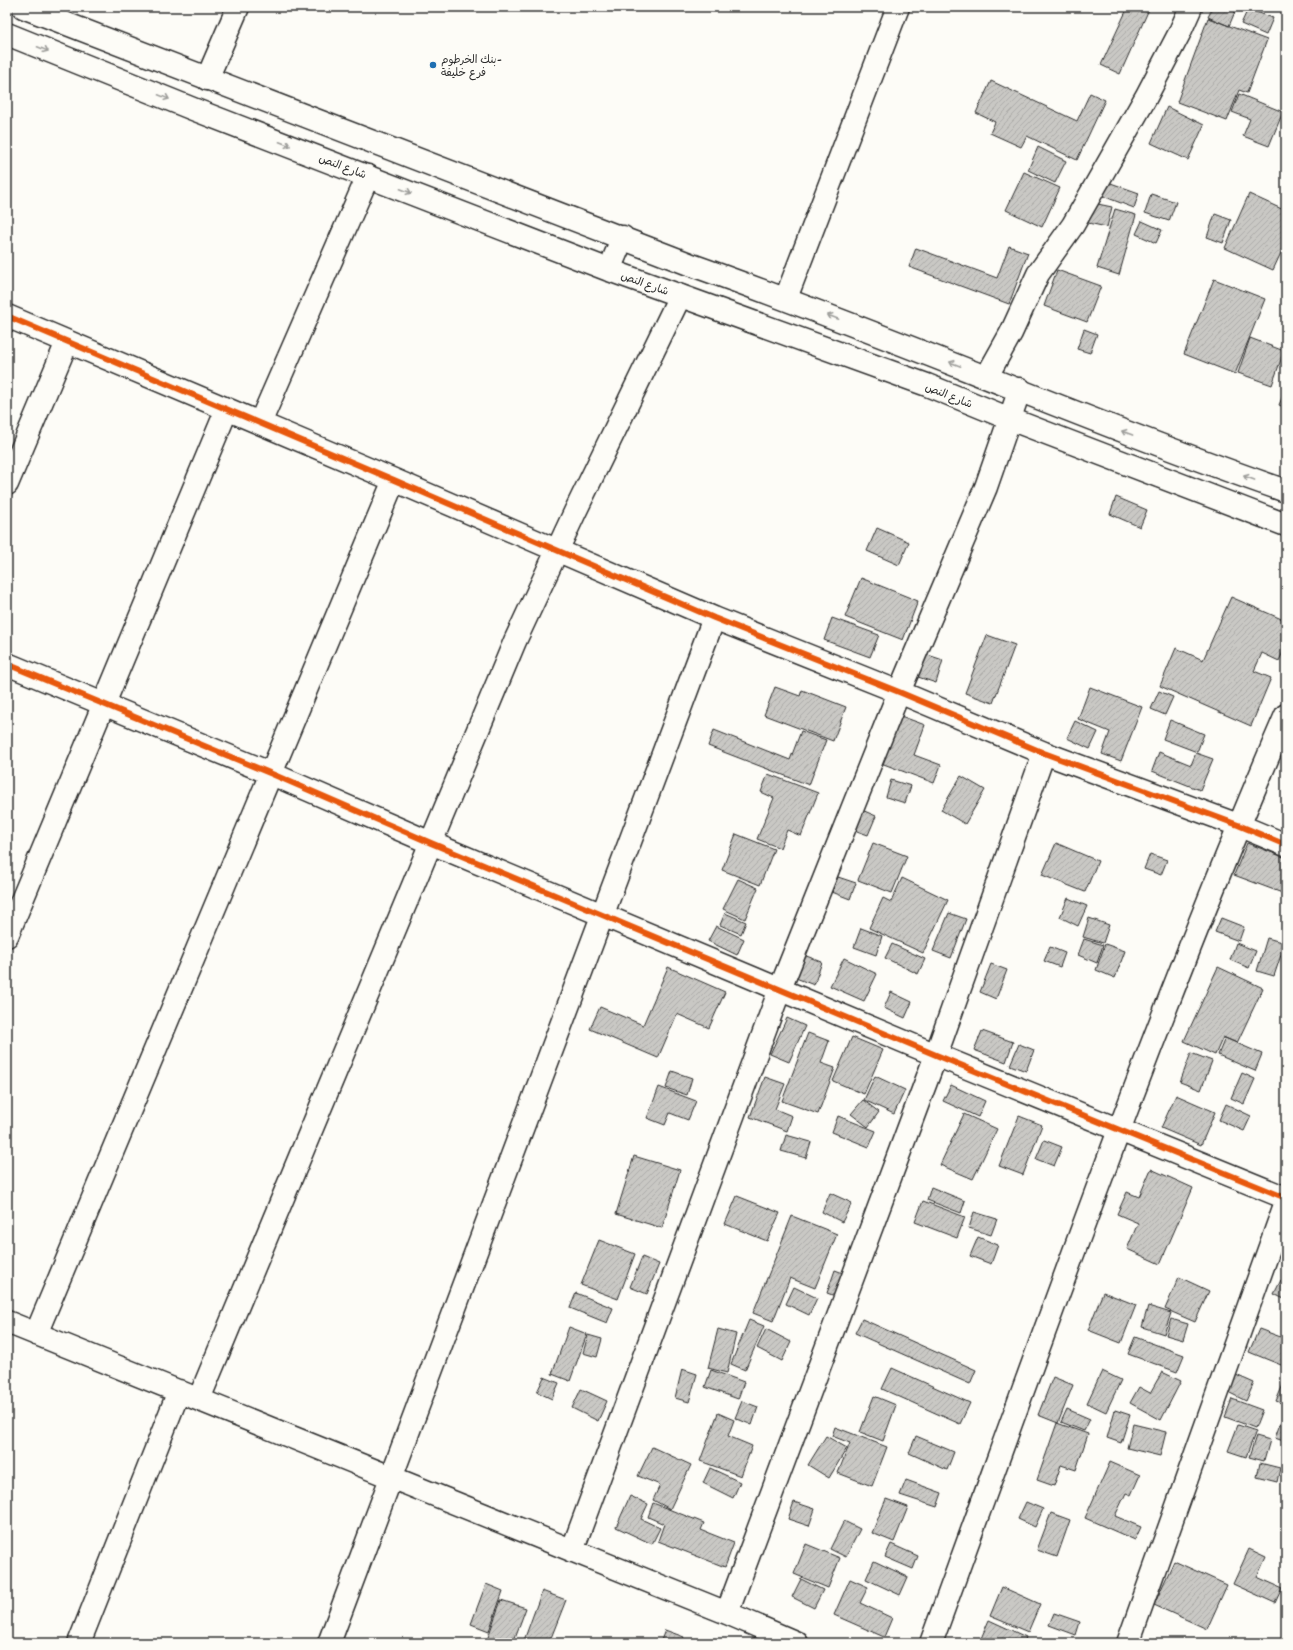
<svg xmlns="http://www.w3.org/2000/svg" width="1293" height="1650" viewBox="0 0 1293 1650" font-family="Sriracha,'Playpen Sans Arabic',sans-serif">
  <defs>
    <pattern id="building-hatch" width="6" height="6" patternUnits="userSpaceOnUse"><rect width="6" height="6" fill="#c9c8c4"/><path d="M-1 1l2-2M0 6l6-6M5 7l2-2" fill="none" stroke="#adaca9"/></pattern>
  </defs>
  <rect width="100%" height="100%" fill="#fdfcf7"/>
  <filter id="ink" filterUnits="userSpaceOnUse"><feTurbulence type="fractalNoise" baseFrequency=".025" numOctaves="2"/><feDisplacementMap in="SourceGraphic" scale="8" xChannelSelector="R" yChannelSelector="G"/><feConvolveMatrix kernelMatrix="1 2 1 2 8 2 1 2 1" color-interpolation-filters="sRGB"/></filter>
  <g filter="url(#ink)">
    <!-- building -->
    <path fill="url(#building-hatch)" stroke="#2b2b2b" d="M 1128,7 L 1150,7 L 1120,74 L 1101,65 Z
      M 1213,7 L 1237,7 L 1229,26 L 1208,17 Z
      M 1248,9 L 1273,18 L 1266,35 L 1241,24 Z
      M 1208,18 L 1267,40 L 1247,93 L 1239,90 L 1227,121 L 1177,102 Z
      M 991,81 L 1077,121 L 1090,93 L 1105,100 L 1077,160 L 1027,136 L 1021,147 L 990,133 L 995,122 L 976,113 Z
      M 1239,94 L 1283,112 L 1269,146 L 1243,136 L 1250,119 L 1232,112 Z
      M 1167,107 L 1204,125 L 1188,160 L 1151,143 Z
      M 1038,147 L 1066,161 L 1055,183 L 1028,170 Z
      M 1024,172 L 1060,188 L 1042,227 L 1006,210 Z
      M 1105,181 L 1139,193 L 1134,208 L 1100,195 Z
      M 1151,194 L 1176,202 L 1169,221 L 1145,213 Z
      M 1249,194 L 1286,211 L 1286,242 L 1273,270 L 1225,248 Z
      M 1093,203 L 1112,207 L 1107,227 L 1088,223 Z
      M 1115,209 L 1136,215 L 1119,275 L 1097,268 Z
      M 1215,214 L 1231,220 L 1223,243 L 1207,237 Z
      M 1142,221 L 1162,230 L 1156,243 L 1136,234 Z
      M 1009,246 L 1028,253 L 1009,304 L 909,267 L 916,248 L 997,278 Z
      M 1057,270 L 1101,286 L 1087,322 L 1044,306 Z
      M 1214,279 L 1265,299 L 1235,374 L 1184,354 Z
      M 1084,329 L 1097,334 L 1090,353 L 1077,349 Z
      M 1250,338 L 1284,351 L 1272,385 L 1238,373 Z
      M 1284,393 L 1286,393 L 1286,408 L 1279,405 Z
      M 1116,497 L 1147,510 L 1140,527 L 1110,514 Z
      M 877,528 L 909,542 L 899,565 L 867,551 Z
      M 861,578 L 918,601 L 903,640 L 845,617 Z
      M 1231,597 L 1286,621 L 1286,645 L 1279,661 L 1262,653 L 1254,671 L 1271,678 L 1251,726 L 1160,686 L 1176,648 L 1203,660 Z
      M 832,618 L 879,635 L 870,657 L 824,640 Z
      M 987,635 L 1015,645 L 993,703 L 965,693 Z
      M 925,654 L 943,660 L 936,683 L 918,677 Z
      M 775,687 L 800,696 L 802,690 L 846,707 L 833,741 L 764,715 Z
      M 1090,687 L 1142,707 L 1121,761 L 1102,754 L 1110,732 L 1078,719 Z
      M 1159,691 L 1173,697 L 1165,715 L 1151,709 Z
      M 898,715 L 925,725 L 914,755 L 941,765 L 934,783 L 881,763 Z
      M 1170,720 L 1204,734 L 1197,752 L 1163,739 Z
      M 1075,721 L 1098,732 L 1090,749 L 1067,738 Z
      M 714,730 L 790,760 L 801,731 L 826,740 L 809,785 L 708,746 Z
      M 1159,752 L 1191,765 L 1196,753 L 1213,759 L 1200,790 L 1152,771 Z
      M 768,774 L 818,793 L 801,836 L 787,830 L 780,848 L 757,839 L 774,798 L 761,792 Z
      M 961,776 L 985,790 L 965,824 L 941,810 Z
      M 891,780 L 911,786 L 905,803 L 886,797 Z
      M 862,810 L 876,816 L 868,835 L 854,830 Z
      M 736,834 L 774,849 L 760,885 L 722,870 Z
      M 873,843 L 907,856 L 892,893 L 858,880 Z
      M 1056,843 L 1098,861 L 1085,892 L 1042,875 Z
      M 1247,843 L 1286,858 L 1285,894 L 1234,875 Z
      M 1150,854 L 1167,860 L 1161,875 L 1144,869 Z
      M 838,877 L 856,883 L 850,899 L 832,892 Z
      M 902,878 L 948,900 L 923,953 L 869,928 L 883,898 L 891,902 Z
      M 738,879 L 758,888 L 745,919 L 723,909 Z
      M 1068,898 L 1087,906 L 1078,926 L 1060,917 Z
      M 725,913 L 746,922 L 741,934 L 720,925 Z
      M 949,913 L 966,919 L 951,958 L 933,951 Z
      M 1089,918 L 1109,925 L 1103,943 L 1083,937 Z
      M 1221,918 L 1244,927 L 1239,941 L 1215,932 Z
      M 716,926 L 744,939 L 737,955 L 708,941 Z
      M 861,928 L 882,936 L 876,955 L 854,947 Z
      M 1267,938 L 1285,943 L 1274,976 L 1257,971 Z
      M 1084,939 L 1103,945 L 1097,963 L 1078,955 Z
      M 1236,943 L 1256,951 L 1249,968 L 1230,960 Z
      M 892,944 L 925,959 L 918,974 L 885,958 Z
      M 1105,944 L 1125,951 L 1115,978 L 1096,970 Z
      M 1050,947 L 1065,953 L 1060,967 L 1044,961 Z
      M 796,952 L 822,962 L 814,985 L 788,975 Z
      M 844,958 L 877,974 L 864,1001 L 830,986 Z
      M 991,964 L 1007,970 L 996,999 L 980,992 Z
      M 668,967 L 725,992 L 709,1028 L 677,1014 L 658,1058 L 590,1029 L 600,1007 L 643,1025 Z
      M 1218,967 L 1263,988 L 1237,1043 L 1223,1037 L 1215,1055 L 1184,1041 Z
      M 891,992 L 912,1002 L 905,1018 L 884,1008 Z
      M 787,1018 L 805,1026 L 789,1062 L 770,1054 Z
      M 982,1031 L 1013,1042 L 1006,1062 L 974,1050 Z
      M 808,1033 L 829,1041 L 821,1063 L 835,1068 L 818,1114 L 782,1101 Z
      M 852,1037 L 883,1050 L 864,1094 L 833,1081 Z
      M 1225,1038 L 1262,1054 L 1255,1071 L 1218,1055 Z
      M 1019,1044 L 1034,1050 L 1026,1071 L 1010,1065 Z
      M 1191,1053 L 1212,1061 L 1201,1090 L 1180,1082 Z
      M 672,1071 L 692,1078 L 687,1095 L 666,1088 Z
      M 1242,1073 L 1255,1079 L 1244,1104 L 1231,1098 Z
      M 875,1076 L 905,1090 L 894,1114 L 864,1100 Z
      M 765,1077 L 785,1084 L 775,1109 L 792,1116 L 787,1131 L 750,1117 Z
      M 951,1085 L 985,1101 L 978,1117 L 943,1101 Z
      M 659,1087 L 696,1101 L 688,1120 L 670,1113 L 665,1125 L 647,1118 Z
      M 1176,1095 L 1215,1112 L 1201,1145 L 1161,1128 Z
      M 863,1100 L 879,1112 L 868,1127 L 851,1114 Z
      M 1226,1104 L 1251,1116 L 1244,1131 L 1219,1120 Z
      M 964,1114 L 997,1129 L 973,1179 L 940,1165 Z
      M 838,1116 L 876,1131 L 869,1147 L 832,1132 Z
      M 1019,1116 L 1042,1125 L 1023,1175 L 999,1166 Z
      M 786,1135 L 811,1142 L 806,1158 L 781,1151 Z
      M 1044,1140 L 1062,1147 L 1054,1166 L 1036,1159 Z
      M 634,1156 L 680,1170 L 662,1228 L 616,1214 Z
      M 1151,1169 L 1193,1188 L 1160,1264 L 1127,1249 L 1138,1223 L 1117,1214 L 1127,1192 L 1139,1197 Z
      M 931,1187 L 965,1201 L 961,1213 L 927,1200 Z
      M 830,1193 L 852,1203 L 842,1222 L 822,1212 Z
      M 737,1196 L 780,1213 L 767,1241 L 725,1224 Z
      M 923,1201 L 965,1217 L 957,1238 L 915,1222 Z
      M 974,1212 L 997,1219 L 991,1235 L 969,1228 Z
      M 792,1216 L 837,1234 L 815,1288 L 790,1278 L 773,1321 L 753,1313 Z
      M 978,1237 L 998,1245 L 991,1264 L 970,1256 Z
      M 599,1240 L 635,1254 L 618,1299 L 581,1285 Z
      M 642,1257 L 659,1264 L 647,1294 L 630,1287 Z
      M 835,1270 L 851,1276 L 843,1299 L 827,1293 Z
      M 1179,1277 L 1209,1291 L 1195,1322 L 1165,1309 Z
      M 1281,1280 L 1286,1282 L 1286,1300 L 1274,1294 Z
      M 794,1287 L 817,1298 L 809,1315 L 786,1304 Z
      M 1103,1292 L 1136,1305 L 1121,1343 L 1088,1330 Z
      M 576,1293 L 613,1308 L 607,1323 L 570,1308 Z
      M 1148,1306 L 1171,1313 L 1164,1334 L 1142,1327 Z
      M 862,1319 L 976,1370 L 970,1384 L 855,1333 Z
      M 1171,1319 L 1188,1324 L 1183,1340 L 1166,1335 Z
      M 749,1320 L 764,1326 L 745,1370 L 731,1364 Z
      M 569,1327 L 587,1334 L 570,1381 L 552,1374 Z
      M 718,1329 L 736,1334 L 727,1373 L 708,1368 Z
      M 766,1329 L 791,1342 L 782,1361 L 757,1348 Z
      M 1259,1329 L 1286,1339 L 1286,1367 L 1249,1352 Z
      M 588,1335 L 602,1339 L 597,1357 L 583,1353 Z
      M 1135,1337 L 1184,1355 L 1177,1372 L 1128,1354 Z
      M 892,1368 L 970,1403 L 960,1424 L 882,1389 Z
      M 682,1369 L 697,1374 L 689,1402 L 675,1398 Z
      M 711,1370 L 744,1382 L 738,1399 L 705,1387 Z
      M 1102,1371 L 1121,1380 L 1106,1412 L 1087,1403 Z
      M 1162,1372 L 1181,1381 L 1161,1420 L 1130,1403 L 1139,1387 L 1150,1393 Z
      M 1236,1375 L 1254,1383 L 1246,1401 L 1228,1392 Z
      M 544,1377 L 559,1383 L 552,1399 L 537,1392 Z
      M 1053,1377 L 1073,1385 L 1058,1423 L 1038,1415 Z
      M 1286,1378 L 1286,1405 L 1276,1401 Z
      M 581,1389 L 607,1401 L 598,1421 L 572,1408 Z
      M 874,1396 L 896,1405 L 883,1441 L 860,1432 Z
      M 1232,1399 L 1262,1410 L 1255,1428 L 1225,1417 Z
      M 742,1401 L 758,1407 L 752,1425 L 735,1418 Z
      M 1067,1409 L 1090,1419 L 1084,1431 L 1061,1422 Z
      M 1115,1410 L 1130,1415 L 1121,1443 L 1107,1438 Z
      M 718,1413 L 734,1420 L 728,1436 L 752,1446 L 741,1476 L 700,1461 Z
      M 1281,1421 L 1286,1423 L 1286,1442 L 1275,1438 Z
      M 1057,1423 L 1088,1434 L 1076,1470 L 1061,1465 L 1054,1486 L 1037,1480 Z
      M 1133,1424 L 1166,1432 L 1160,1456 L 1127,1448 Z
      M 1238,1425 L 1256,1431 L 1246,1457 L 1228,1451 Z
      M 835,1427 L 887,1447 L 872,1486 L 838,1473 L 850,1443 L 832,1436 Z
      M 826,1436 L 847,1448 L 829,1478 L 808,1465 Z
      M 916,1436 L 954,1452 L 947,1470 L 909,1453 Z
      M 1256,1436 L 1270,1440 L 1264,1461 L 1249,1457 Z
      M 652,1447 L 691,1465 L 670,1509 L 653,1500 L 660,1485 L 638,1476 Z
      M 1110,1462 L 1140,1475 L 1131,1495 L 1126,1493 L 1115,1516 L 1141,1527 L 1135,1540 L 1085,1518 Z
      M 1260,1463 L 1280,1468 L 1277,1482 L 1257,1477 Z
      M 710,1468 L 740,1482 L 733,1498 L 703,1483 Z
      M 906,1480 L 942,1493 L 937,1507 L 900,1495 Z
      M 630,1496 L 648,1504 L 641,1519 L 660,1528 L 652,1544 L 616,1527 Z
      M 886,1499 L 908,1507 L 894,1542 L 872,1533 Z
      M 794,1502 L 815,1509 L 809,1526 L 788,1519 Z
      M 1026,1502 L 1043,1509 L 1035,1527 L 1018,1519 Z
      M 653,1503 L 704,1523 L 701,1530 L 734,1543 L 725,1567 L 658,1541 L 664,1524 L 648,1517 Z
      M 1051,1513 L 1070,1520 L 1057,1557 L 1037,1550 Z
      M 844,1521 L 860,1529 L 846,1557 L 830,1549 Z
      M 806,1544 L 840,1558 L 828,1588 L 794,1574 Z
      M 891,1544 L 918,1556 L 913,1569 L 885,1557 Z
      M 1249,1549 L 1266,1557 L 1257,1577 L 1282,1588 L 1275,1603 L 1233,1584 Z
      M 874,1561 L 908,1577 L 900,1595 L 866,1579 Z
      M 1174,1561 L 1227,1585 L 1207,1629 L 1154,1605 Z
      M 801,1579 L 823,1590 L 814,1608 L 792,1597 Z
      M 850,1579 L 868,1587 L 860,1603 L 892,1618 L 884,1637 L 834,1615 Z
      M 486,1584 L 503,1591 L 489,1631 L 471,1624 Z
      M 1002,1587 L 1040,1604 L 1028,1632 L 990,1616 Z
      M 542,1591 L 566,1600 L 549,1643 L 523,1643 Z
      M 501,1600 L 526,1608 L 513,1643 L 486,1643 Z
      M 1054,1613 L 1080,1622 L 1076,1635 L 1049,1625 Z
      M 989,1620 L 1026,1637 L 1024,1643 L 979,1643 Z
      M 665,1630 L 684,1637 L 681,1643 L 660,1643 Z"/>
    <g fill="none" stroke-linecap="round" stroke-linejoin="round">
      <defs>
        <path id="minor" d="M 207,79 L 238,7
          M 786,298 L 898,7
          M 7,316 L 394,480 L 714,618 L 899,692 L 1044,753 L 1238,825 L 1286,845
          M 987,376 L 1011,333 L 1038,274 L 1073,225 L 1146,97 L 1179,34 L 1191,7
          M 260,423 L 368,176
          M 7,484 L 67,342
          M 7,664 L 272,774 L 431,843 L 936,1055 L 1286,1198
          M 7,936 L 227,409
          M 7,1322 L 727,1613 L 797,1643
          M 36,1334 L 394,480
          M 199,1399 L 515,641 L 575,512 L 680,296
          M 572,1551 L 780,989 L 899,692 L 986,487 L 1020,389
          M 727,1613 L 936,1055 L 1044,753
          M 79,1643 L 179,1391
          M 329,1643 L 714,618
          M 931,1643 C 1045,1332 1154,1019 1286,715
          M 1128,1643 L 1286,1202"/>
        <path id="secondary" d="M 23,7 L 689,264 C 890,335 1085,421 1286,491
          M 7,34 L 193,109 L 609,270 L 927,385 L 1010,419 L 1286,525
          M 609,270 L 623,237"/>
      </defs>
      <!-- minor casing -->
      <use href="#minor" stroke="#2b2b2b" stroke-width="25"/>
      <!-- secondary casing -->
      <use href="#secondary" stroke="#2b2b2b" stroke-width="25"/>
      <!-- minor -->
      <use href="#minor" stroke="#fdfcf7" stroke-width="22"/>
      <!-- secondary -->
      <use href="#secondary" stroke="#fdfcf7" stroke-width="22"/>
      <defs>
        <path id="cycleway" d="M 7,316 L 394,480 L 714,618 L 899,692 L 1044,753 L 1238,825 L 1286,845
          M 7,664 L 272,774 L 431,843 L 936,1055 L 1286,1198"/>
      </defs>
      <!-- cycleway casing -->
      <use href="#cycleway" stroke="#fdfcf7" stroke-width="8"/>
      <!-- cycleway -->
      <use href="#cycleway" stroke="#e8590c" stroke-width="6"/>
    </g>
    <!-- one-way arrows -->
    <defs><path id="oneway-shaft" d="M-6 0H5M1.5-3L5.5 0L1.5 3" fill="none" stroke-width="1.6" stroke-linecap="round" stroke-linejoin="round"/></defs>
    <g stroke="#9e9e9b">
      <use href="#oneway-shaft" transform="translate(43 49) rotate(22)"/>
      <use href="#oneway-shaft" transform="translate(164 97) rotate(22)"/>
      <use href="#oneway-shaft" transform="translate(285 144) rotate(21)"/>
      <use href="#oneway-shaft" transform="translate(406 191) rotate(21)"/>
      <use href="#oneway-shaft" transform="translate(833 317) rotate(-159)"/>
      <use href="#oneway-shaft" transform="translate(955 364) rotate(-159)"/>
      <use href="#oneway-shaft" transform="translate(1127 433) rotate(-160)"/>
      <use href="#oneway-shaft" transform="translate(1249 478) rotate(-160)"/>
    </g>
  </g>
  <!-- markers -->
  <circle fill="#1f6fb2" stroke="#fdfcf7" stroke-width="1.5" cx="433" cy="65" r="4"/>
  <g text-anchor="middle" stroke-width="4" stroke-linejoin="round" paint-order="stroke">
    <!-- poi labels -->
    <g font-size="11" fill="#2b2b2b" stroke="#fdfcf7" text-anchor="start">
      <text x="441" y="63">بنك الخرطوم-<tspan x="441" dy="13">فرع خليفة</tspan></text>
    </g>
    <!-- street labels -->
    <g font-size="11" fill="#2b2b2b" stroke="#fdfcf7">
      <text transform="translate(343 166) rotate(21)" y="4">شارع النص</text>
      <text transform="translate(645 283) rotate(20)" y="4">شارع النص</text>
      <text transform="translate(949 395) rotate(22)" y="4">شارع النص</text>
    </g>
  </g>
  <!-- margin -->
  <rect width="1293" height="1650" fill="none" stroke="#fdfcf7" stroke-width="24"/>
  <rect x="12" y="12" width="1269" height="1626" fill="none" stroke="#2b2b2b" stroke-width="1.5" filter="url(#ink)"/>
</svg>
